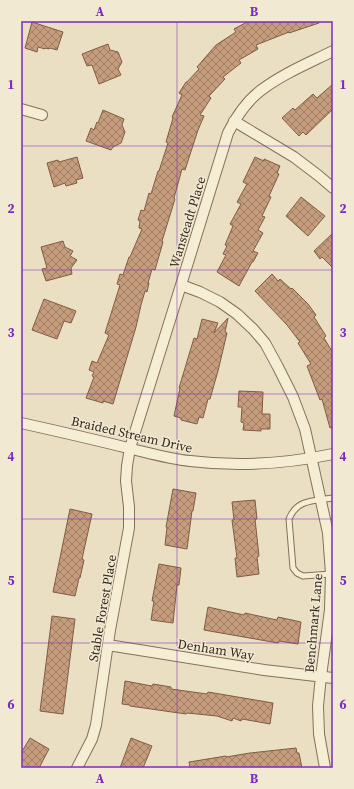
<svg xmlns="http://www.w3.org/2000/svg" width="354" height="789" viewBox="0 0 354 789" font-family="'Source Serif 4',serif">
  <defs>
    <pattern id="building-cross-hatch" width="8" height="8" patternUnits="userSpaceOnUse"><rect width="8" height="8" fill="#c59c7c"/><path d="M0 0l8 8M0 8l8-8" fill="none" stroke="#a17f65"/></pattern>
  </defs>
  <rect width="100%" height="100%" fill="#eadfc3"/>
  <!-- building -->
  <path fill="url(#building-cross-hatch)" stroke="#805c43" d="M 249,21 L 319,21 L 319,23 L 289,33 L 289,32 L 256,45 L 258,49 L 239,60 L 241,63 L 223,77 L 225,79 L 209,96 L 211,98 L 200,115 L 204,116 L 198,130 L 185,170 L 182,169 L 174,198 L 175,199 L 162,241 L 163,242 L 155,270 L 152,269 L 148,283 L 149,283 L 147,292 L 145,291 L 141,305 L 136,327 L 113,404 L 103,401 L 103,403 L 86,398 L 94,377 L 92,376 L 94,372 L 89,370 L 92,361 L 97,363 L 109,335 L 105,333 L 120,285 L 117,284 L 120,274 L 123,275 L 129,257 L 130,257 L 142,229 L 139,228 L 140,221 L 138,220 L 141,210 L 144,211 L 149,193 L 151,194 L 158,171 L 159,171 L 168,143 L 166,142 L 173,118 L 172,117 L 182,95 L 179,93 L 186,82 L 187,82 L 199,69 L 197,67 L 216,45 L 236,32 L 234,29 Z
    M 32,22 L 63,32 L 57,50 L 50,48 L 49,49 L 45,48 L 45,49 L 38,47 L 37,52 L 25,48 Z
    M 108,44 L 110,50 L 118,52 L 122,62 L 118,69 L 121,75 L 99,84 L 92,65 L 87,66 L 82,54 Z
    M 333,84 L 333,109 L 306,135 L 303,132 L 299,136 L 282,118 L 293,108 L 295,110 L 313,94 L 317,98 Z
    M 103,110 L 124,119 L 122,125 L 125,132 L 121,143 L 113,147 L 111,150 L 86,141 L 91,128 L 94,130 L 97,122 L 98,123 Z
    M 77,157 L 83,178 L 76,180 L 77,183 L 66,186 L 65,183 L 54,187 L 47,163 L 58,160 L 59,162 Z
    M 255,157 L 264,161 L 264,159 L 280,166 L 277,173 L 279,174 L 269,196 L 271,197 L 262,216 L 265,217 L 258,230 L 263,233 L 253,251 L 258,253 L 253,262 L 252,262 L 239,286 L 217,272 L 226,255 L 223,254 L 227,246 L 225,245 L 233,226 L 230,224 L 241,204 L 237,202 L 247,184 L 243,182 Z
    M 301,197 L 325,216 L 308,236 L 286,216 Z
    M 333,233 L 333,268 L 322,257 L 320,259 L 314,251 Z
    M 63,241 L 65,247 L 73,251 L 70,256 L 77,260 L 71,268 L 72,274 L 46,281 L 42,269 L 47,268 L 41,247 Z
    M 272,274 L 278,281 L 280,279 L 291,289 L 292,288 L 308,304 L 316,315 L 314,317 L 326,336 L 324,338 L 333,353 L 333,427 L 330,428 L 322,399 L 320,400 L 307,366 L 311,364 L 298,343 L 300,342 L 287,325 L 255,291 Z
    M 44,299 L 76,311 L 71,323 L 64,321 L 57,339 L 32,330 Z
    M 228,318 L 225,332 L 227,333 L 218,371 L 210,399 L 208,399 L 203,418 L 199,417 L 197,424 L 181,420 L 181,418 L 174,416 L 180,388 L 179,388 L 194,338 L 197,339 L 202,319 L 218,323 L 214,333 Z
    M 239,391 L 263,392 L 262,414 L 270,414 L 270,429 L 261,429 L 261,431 L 243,430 L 244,423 L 241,422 L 242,407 L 238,407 Z
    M 173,489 L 196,493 L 193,511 L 192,511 L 187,549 L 165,545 L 167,527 L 166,527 Z
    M 255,500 L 257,519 L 255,519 L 259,556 L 257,557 L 259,574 L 237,577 L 235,558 L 237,558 L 232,520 L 234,520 L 232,502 Z
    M 70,509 L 92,514 L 82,559 L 84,560 L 80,578 L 79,578 L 75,596 L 53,592 Z
    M 159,564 L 181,568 L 179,585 L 177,585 L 173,623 L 151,620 L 154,601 L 152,601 Z
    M 208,607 L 244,615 L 245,613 L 277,620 L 278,617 L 301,622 L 298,644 L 279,641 L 278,643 L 204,630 Z
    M 52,616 L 75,619 L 63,714 L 40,711 Z
    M 125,681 L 152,686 L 153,684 L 171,687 L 171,689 L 207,694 L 208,692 L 273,703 L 270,724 L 242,719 L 241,721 L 233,718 L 232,721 L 217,716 L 187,713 L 186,714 L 130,706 L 130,705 L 122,704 Z
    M 30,738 L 49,749 L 39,768 L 21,768 L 21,753 Z
    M 131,738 L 152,746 L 143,768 L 120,768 Z
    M 296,748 L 297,753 L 299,753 L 302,768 L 190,768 L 189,762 L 226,756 L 226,757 L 250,753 Z"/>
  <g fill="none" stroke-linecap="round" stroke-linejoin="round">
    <defs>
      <path id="service" d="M 331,574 L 303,576 L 297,573 L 293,568 L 289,519 C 297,499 314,501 333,498"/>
      <path id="minor" d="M 21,109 L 42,115
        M 234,121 L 294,157 L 319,176 L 333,188
        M 181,285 L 200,292 L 220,302 L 237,314 L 253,329 L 265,343 L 278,367 L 293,397 L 305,429 L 328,533 L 331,574 L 330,610 L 321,676 L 318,706 L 319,734 L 325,768
        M 21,423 C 57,431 92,439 128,448 C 149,453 169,459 190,461 C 239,467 285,464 333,454
        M 108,645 L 264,670 L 333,678
        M 77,768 L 92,739 L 96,725 L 110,630 L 129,528 L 129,507 L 126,481 L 127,466 L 130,448 L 181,285 L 228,133 C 236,117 246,102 260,91 C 282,74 309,63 333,51"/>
    </defs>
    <!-- service casing -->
    <use href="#service" stroke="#83715b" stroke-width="7"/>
    <!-- minor casing -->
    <use href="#minor" stroke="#83715b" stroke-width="12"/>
    <!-- service -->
    <use href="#service" stroke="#f6edd5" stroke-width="5"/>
    <!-- minor -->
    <use href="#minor" stroke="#f6edd5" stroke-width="10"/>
  </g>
  <!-- grid -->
  <path fill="none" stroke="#7b2cbf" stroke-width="1" stroke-opacity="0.55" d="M 177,21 L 177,768M 21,146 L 333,146M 21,270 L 333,270M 21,394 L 333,394M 21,519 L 333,519M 21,643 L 333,643"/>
  <g text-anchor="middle" stroke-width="3" stroke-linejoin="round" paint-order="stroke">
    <!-- street labels -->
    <g font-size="13" fill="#34291e" stroke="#f2e9d2">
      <text transform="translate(187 222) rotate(-73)" y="5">Wansteadt Place</text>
      <text transform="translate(132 434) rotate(13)" y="5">Braided Stream Drive</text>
      <text transform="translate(102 608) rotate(-80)" y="5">Stable Forest Place</text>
      <text transform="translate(313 623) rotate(-85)" y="5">Benchmark Lane</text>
      <text transform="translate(216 649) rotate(9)" y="5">Denham Way</text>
    </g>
  </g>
  <!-- border -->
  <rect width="354" height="789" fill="none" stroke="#f2e9d2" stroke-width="44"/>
  <rect x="22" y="22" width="310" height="745" fill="none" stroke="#7b2cbf" stroke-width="1.5"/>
  <g font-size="13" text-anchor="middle" font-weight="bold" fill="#7b2cbf">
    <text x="100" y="16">A</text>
    <text x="254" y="16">B</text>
    <text x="11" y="89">1</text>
    <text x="343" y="89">1</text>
    <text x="11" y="213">2</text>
    <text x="343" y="213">2</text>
    <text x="11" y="337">3</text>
    <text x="343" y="337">3</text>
    <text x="11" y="461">4</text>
    <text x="343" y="461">4</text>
    <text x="11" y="585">5</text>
    <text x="343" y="585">5</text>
    <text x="11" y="709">6</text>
    <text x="343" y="709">6</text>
    <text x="100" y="783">A</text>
    <text x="254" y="783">B</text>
  </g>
</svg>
